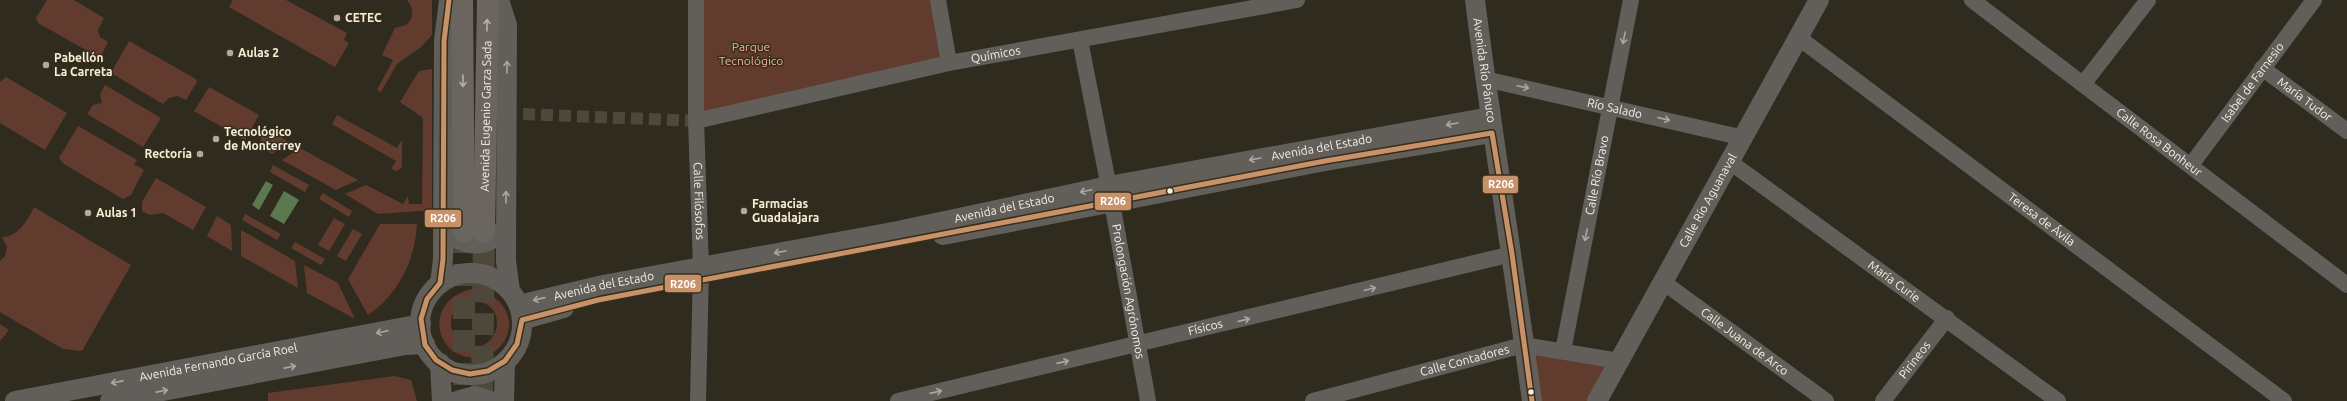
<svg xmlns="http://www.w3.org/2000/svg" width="2347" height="401" viewBox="0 0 2347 401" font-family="Ubuntu,sans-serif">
  <rect width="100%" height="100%" fill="#302b1f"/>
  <!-- green -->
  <path fill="#623b2f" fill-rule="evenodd" d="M 47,0 L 74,0 L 104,18 L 98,30 L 100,37 L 108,42 L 100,58 L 38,23 L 36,18 Z
    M 233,0 L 286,0 L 347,33 L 344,40 L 349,43 L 335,67 L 229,7 Z
    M 407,0 L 432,0 L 432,35 L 421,47 L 397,64 L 381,92 L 377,90 L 393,60 L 382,55 L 395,28 L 406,25 C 414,18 414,8 407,0 Z
    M 697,0 L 937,0 L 949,63 L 696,121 Z
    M 129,41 L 196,79 L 197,82 L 186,100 L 177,96 L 169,98 L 163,104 L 111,73 Z
    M 432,69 L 432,210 L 378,214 L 345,194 L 366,185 L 403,204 L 408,196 L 409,204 L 422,204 L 423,118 L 400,102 L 419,71 Z
    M 6,77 L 67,113 L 45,150 L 0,123 L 0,82 Z
    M 105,85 L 161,118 L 143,147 L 87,114 L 93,105 L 102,103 L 100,94 Z
    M 209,87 L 259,115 L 245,140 L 194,111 Z
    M 337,115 L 397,148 L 402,140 L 402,167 L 397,171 L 391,169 L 396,161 L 332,124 Z
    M 78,126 L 137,160 L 134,164 L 144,170 L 131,195 L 123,199 L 64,164 L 59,158 Z
    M 266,129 L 291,143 L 272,154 L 263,149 L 266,144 L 260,140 Z
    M 300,148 L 358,180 L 336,190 L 282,160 Z
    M 273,165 L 309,185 L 305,192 L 270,172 Z
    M 156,178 L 206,207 L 193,230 L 163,213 L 150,215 L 142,211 L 142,202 Z
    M 323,193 L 352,211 L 349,217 L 319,199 Z
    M 34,207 L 131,265 L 82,351 L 63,349 L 0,312 L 0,261 L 5,256 L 7,247 L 2,237 C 18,237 28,220 34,207 Z
    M 245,214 L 281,234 L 277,240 L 242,220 Z
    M 217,216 L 231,225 L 232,251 L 207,236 Z
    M 334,218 L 345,224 L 329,251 L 318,245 Z
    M 380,224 L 417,224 C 415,260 399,294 368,315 L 348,279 Z
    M 353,229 L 362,234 L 346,261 L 337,256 Z
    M 241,230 L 295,261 L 298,288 L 241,256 Z
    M 295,242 L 325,259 L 321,265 L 291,248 Z
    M 304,265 L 338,283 L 355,319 L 307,293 Z
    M 473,289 C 499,292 520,318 503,343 C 497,351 489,356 480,357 C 434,363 421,299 473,289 ZM 473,300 C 516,305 494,361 463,344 C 459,341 455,338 453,333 C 446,316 457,303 473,300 Z
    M 0,324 L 9,330 L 0,341 Z
    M 1523,345 L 1619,361 L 1597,401 L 1532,401 Z
    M 394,376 L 411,380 L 417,401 L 268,401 L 268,393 Z"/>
  <!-- water -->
  <path fill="#5a7950" d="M 266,181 L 273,185 L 259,210 L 252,205 Z
    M 284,191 L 299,200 L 284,224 L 270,216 Z"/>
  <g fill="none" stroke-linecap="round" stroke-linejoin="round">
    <!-- pedestrian-tunnel -->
    <path stroke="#4e483c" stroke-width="12" stroke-dasharray="12 6" stroke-linecap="butt" d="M 523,114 L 696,121"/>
    <!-- trunk-tunnel -->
    <path stroke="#4e483c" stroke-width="22" stroke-dasharray="22 11" stroke-linecap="butt" d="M 464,231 L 464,401
      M 482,401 L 484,232"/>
    <!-- minor -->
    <g stroke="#625f5b" stroke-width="16">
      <path id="s1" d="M 696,0 L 696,121 L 701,267 L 698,401"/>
      <path d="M 938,0 L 949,63"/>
      <path id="s2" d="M 1972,0 L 2347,285"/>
      <path id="s3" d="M 1799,38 L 2284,401"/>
      <path id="s4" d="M 1080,40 L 1112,203 L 1148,401"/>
      <path id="s5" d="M 2262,68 L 2347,131"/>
      <path id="s6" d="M 1485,79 L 1744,138"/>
      <path d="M 2084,83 L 2148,0"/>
      <path id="s7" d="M 696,121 L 949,63 L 1297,0"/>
      <path id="s8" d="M 1730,162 L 2058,401"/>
      <path id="s9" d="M 2191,165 L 2314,0"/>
      <path id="s10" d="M 1663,282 L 1826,401"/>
      <path id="s11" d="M 1563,351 L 1631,0"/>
      <path id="s12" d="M 898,401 L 1512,254"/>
      <path id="s13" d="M 1313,401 L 1523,345 L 1619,361"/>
      <path id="s14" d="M 1883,401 L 1947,318"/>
    </g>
    <!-- tertiary -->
    <g stroke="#625f5b" stroke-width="20">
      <path d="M 499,0 L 507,25 L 506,261 L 510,291"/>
      <path id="s15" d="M 1475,0 C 1492,134 1514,267 1532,401"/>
      <path d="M 443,229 C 468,248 482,249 506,229"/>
      <path d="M 943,235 L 1325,161 L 1492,133"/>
      <circle cx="471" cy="324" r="51"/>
      <path d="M 440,284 L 443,259 L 444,41 L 449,0"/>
      <path id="s16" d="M 519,305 L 603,285 L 898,231 L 1109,186 L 1490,117"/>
      <path d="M 522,320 L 564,308"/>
      <path d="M 440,363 L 442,401"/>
      <path id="s17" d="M 15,401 L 421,324"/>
      <path d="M 110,401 L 405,345 L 425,344"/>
      <path d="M 457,401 L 475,396 L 491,401"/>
      <path d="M 504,401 L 505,362"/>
      <path id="s18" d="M 1597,401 L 1819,0"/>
    </g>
    <!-- trunk -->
    <g stroke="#6a655e" stroke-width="22">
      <path d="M 462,0 L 464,231"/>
      <path id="s19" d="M 484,232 L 488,0"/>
    </g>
    <defs>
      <path id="bus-1" d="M 449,0 L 444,41 L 443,259 L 440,283 L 427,299 L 421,319 L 425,345 L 436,360 L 452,370 L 470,374 L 488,371 L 505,361 L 517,344 L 522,320 L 598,300 L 1325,161 L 1492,133 L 1512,254 L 1532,401"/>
    </defs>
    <!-- bus-1 casing -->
    <use href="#bus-1" stroke="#372e18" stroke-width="8"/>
    <!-- bus-1 -->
    <use href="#bus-1" stroke="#c7916a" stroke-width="5"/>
  </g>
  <!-- one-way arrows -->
  <defs><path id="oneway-shaft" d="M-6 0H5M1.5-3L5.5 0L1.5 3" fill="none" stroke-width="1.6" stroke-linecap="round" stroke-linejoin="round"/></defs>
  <g stroke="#b6b1a7">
    <use href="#oneway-shaft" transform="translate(487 25) rotate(-89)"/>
    <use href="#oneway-shaft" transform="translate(463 81) rotate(90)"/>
  </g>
  <g stroke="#aca79e">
    <use href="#oneway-shaft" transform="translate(1624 38) rotate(101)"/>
    <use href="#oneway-shaft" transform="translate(507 67) rotate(-90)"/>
    <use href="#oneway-shaft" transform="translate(1523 87) rotate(12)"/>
    <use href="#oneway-shaft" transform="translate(1664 119) rotate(13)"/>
    <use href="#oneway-shaft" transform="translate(1452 124) rotate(170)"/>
    <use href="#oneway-shaft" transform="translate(1255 159) rotate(170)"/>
    <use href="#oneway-shaft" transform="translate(1086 191) rotate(168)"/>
    <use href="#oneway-shaft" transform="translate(506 197) rotate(-90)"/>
    <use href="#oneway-shaft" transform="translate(1586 235) rotate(101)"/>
    <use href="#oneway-shaft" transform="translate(780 252) rotate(170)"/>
    <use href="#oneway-shaft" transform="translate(1370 289) rotate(-14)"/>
    <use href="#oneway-shaft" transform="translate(539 299) rotate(167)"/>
    <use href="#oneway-shaft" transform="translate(1244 320) rotate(-13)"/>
    <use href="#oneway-shaft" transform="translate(382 332) rotate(168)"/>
    <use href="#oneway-shaft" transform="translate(1063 362) rotate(-13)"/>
    <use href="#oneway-shaft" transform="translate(290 367) rotate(-11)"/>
    <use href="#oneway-shaft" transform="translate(117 382) rotate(169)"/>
    <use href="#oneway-shaft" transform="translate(162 391) rotate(-11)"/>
    <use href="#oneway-shaft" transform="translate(936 392) rotate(-13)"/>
  </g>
  <!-- markers -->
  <g fill="#b0aa9e" stroke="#372e18" stroke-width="1.5">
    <circle cx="337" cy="18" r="4"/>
    <circle cx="230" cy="53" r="4"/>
    <circle cx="46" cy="65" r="4"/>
    <circle cx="216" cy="139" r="4"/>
    <circle cx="200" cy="154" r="4"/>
    <circle cx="744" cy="211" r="4"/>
    <circle cx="88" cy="213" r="4"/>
  </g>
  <g fill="#f5efe2" stroke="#372e18" stroke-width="1.5">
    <circle cx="1170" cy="191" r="3.5"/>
    <circle cx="1531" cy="392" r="3.5"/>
  </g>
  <g text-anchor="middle" stroke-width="3" stroke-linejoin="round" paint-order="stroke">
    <!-- poi labels -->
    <g font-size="12" font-weight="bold" fill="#f5efe2" stroke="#372e18" text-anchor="start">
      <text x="345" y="22">CETEC</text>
      <text x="238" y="57">Aulas 2</text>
      <text x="54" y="62">Pabellón<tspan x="54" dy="14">La Carreta</tspan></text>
      <text x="224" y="136">Tecnológico<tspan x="224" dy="14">de Monterrey</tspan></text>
      <text x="192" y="158" text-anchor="end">Rectoría</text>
      <text x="752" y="208">Farmacias<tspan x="752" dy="14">Guadalajara</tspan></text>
      <text x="96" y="217">Aulas 1</text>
    </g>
    <!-- park labels -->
    <g font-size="12" fill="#f5b19e" stroke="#372e18">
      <text x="751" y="51">Parque<tspan x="751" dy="14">Tecnológico</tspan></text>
    </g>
    <!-- street labels -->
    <g font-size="12" fill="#f5efe2" stroke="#372e18">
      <text dy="4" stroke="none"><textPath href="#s7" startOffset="307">Químicos</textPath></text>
      <text dy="4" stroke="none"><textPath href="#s15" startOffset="71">Avenida Río Pánuco</textPath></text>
      <text dy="4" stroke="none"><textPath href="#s9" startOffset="103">Isabel de Farnesio</textPath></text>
      <text dy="4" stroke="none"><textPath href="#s5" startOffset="53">María Tudor</textPath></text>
      <text dy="4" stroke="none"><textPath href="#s6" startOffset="133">Río Salado</textPath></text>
      <text dy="4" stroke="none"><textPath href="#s19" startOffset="116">Avenida Eugenio Garza Sada</textPath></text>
      <text dy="4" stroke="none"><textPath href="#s2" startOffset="235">Calle Rosa Bonheur</textPath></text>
      <text dy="4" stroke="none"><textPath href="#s16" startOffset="818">Avenida del Estado</textPath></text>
      <text dy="4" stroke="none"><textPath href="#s11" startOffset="179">Calle Río Bravo</textPath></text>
      <text dy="4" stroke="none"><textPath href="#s1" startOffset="201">Calle Filósofos</textPath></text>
      <text dy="4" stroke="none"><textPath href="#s18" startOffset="229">Calle Río Aguanaval</textPath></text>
      <text dy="4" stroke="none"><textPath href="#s16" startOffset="495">Avenida del Estado</textPath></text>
      <text dy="4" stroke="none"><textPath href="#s3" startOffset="303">Teresa de Ávila</textPath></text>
      <text dy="4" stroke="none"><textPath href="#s8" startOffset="203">María Curie</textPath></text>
      <text dy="4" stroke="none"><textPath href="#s16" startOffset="87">Avenida del Estado</textPath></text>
      <text dy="4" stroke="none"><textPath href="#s4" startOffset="256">Prolongación Agrónomos</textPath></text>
      <text dy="4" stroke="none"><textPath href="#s12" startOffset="316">Físicos</textPath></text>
      <text dy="4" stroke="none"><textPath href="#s10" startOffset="101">Calle Juana de Arco</textPath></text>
      <text dy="4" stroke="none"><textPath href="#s14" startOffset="52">Pirineos</textPath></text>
      <text dy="4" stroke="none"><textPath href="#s13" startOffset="157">Calle Contadores</textPath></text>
      <text dy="4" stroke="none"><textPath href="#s17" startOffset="207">Avenida Fernando García Roel</textPath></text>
    </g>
  </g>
  <g stroke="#372e18" stroke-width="1.5">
    <rect x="1482" y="175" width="37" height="19" rx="4" fill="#c7916a"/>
    <rect x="1094" y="192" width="38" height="19" rx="4" fill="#c7916a"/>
    <rect x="424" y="209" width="38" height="19" rx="4" fill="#c7916a"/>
    <rect x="664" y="274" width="38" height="19" rx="4" fill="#c7916a"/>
  </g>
  <g font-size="11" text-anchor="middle" font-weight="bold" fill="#fff">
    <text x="1501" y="188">R206</text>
    <text x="1113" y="205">R206</text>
    <text x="443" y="222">R206</text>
    <text x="683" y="288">R206</text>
  </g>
</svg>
